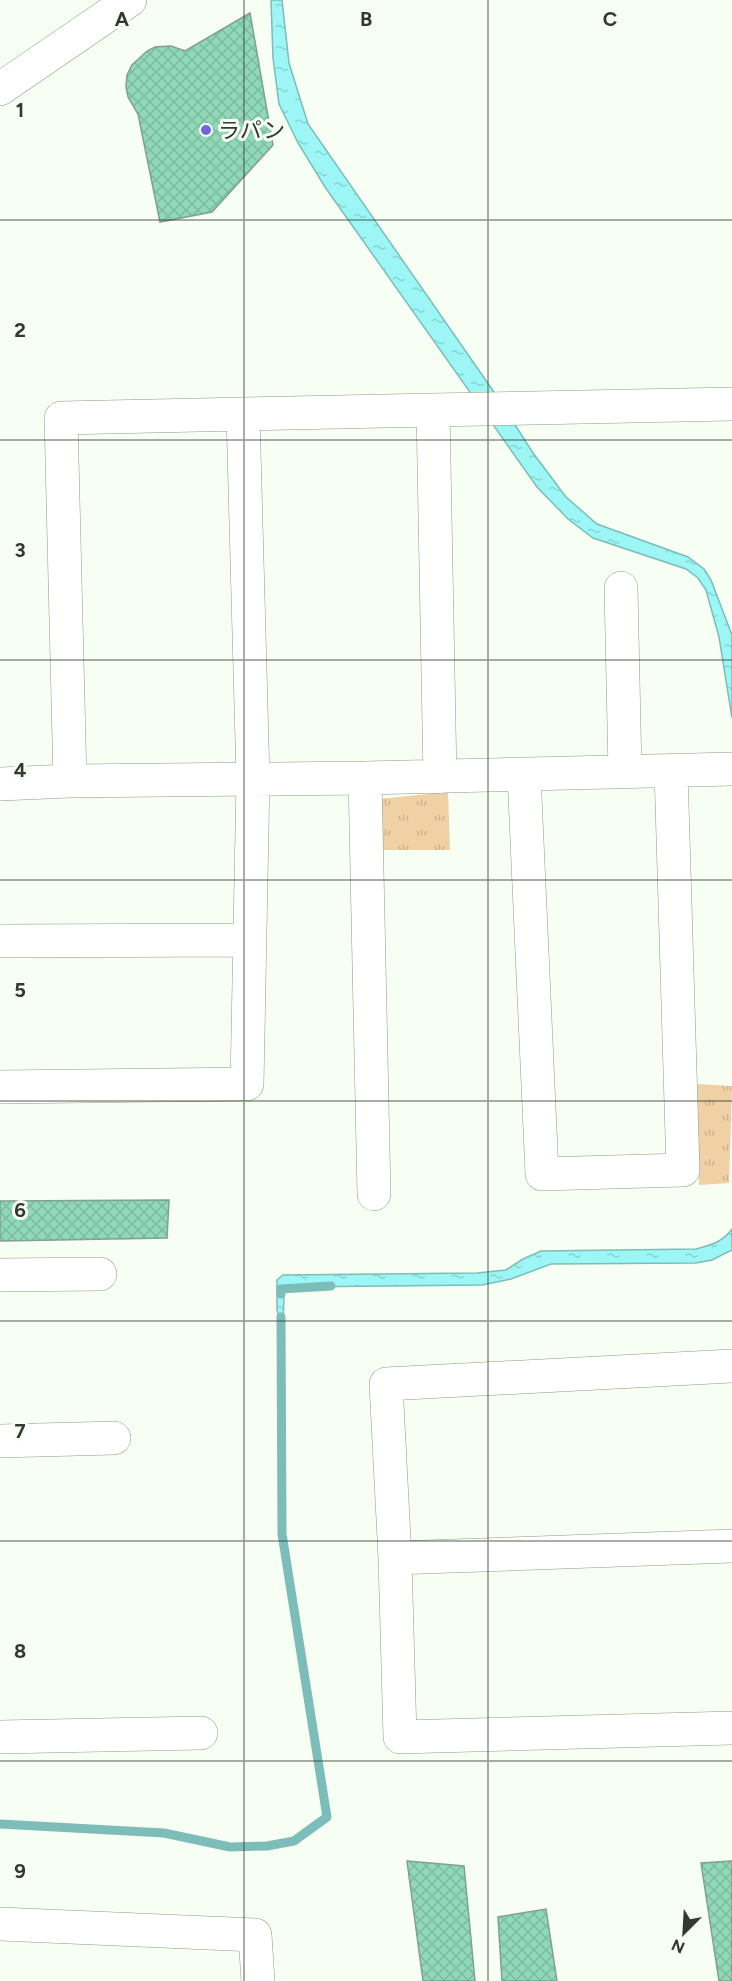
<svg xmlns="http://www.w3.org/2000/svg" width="732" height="1981" viewBox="0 0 732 1981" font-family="Figtree,'Noto Sans JP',sans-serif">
  <defs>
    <pattern id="park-tufts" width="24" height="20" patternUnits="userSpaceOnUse" patternTransform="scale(1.5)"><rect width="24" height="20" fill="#f0d0a5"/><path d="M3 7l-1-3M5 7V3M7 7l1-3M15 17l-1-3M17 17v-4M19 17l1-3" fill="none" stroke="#ceb38e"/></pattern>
    <pattern id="water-ripples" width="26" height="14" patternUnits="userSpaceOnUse" patternTransform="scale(1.5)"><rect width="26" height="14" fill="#9bf6f5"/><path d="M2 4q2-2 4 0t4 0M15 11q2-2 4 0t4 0" fill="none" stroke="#86d4d2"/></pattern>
    <pattern id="building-cross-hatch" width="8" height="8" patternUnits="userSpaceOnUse" patternTransform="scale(1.5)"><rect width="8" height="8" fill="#8fd9b8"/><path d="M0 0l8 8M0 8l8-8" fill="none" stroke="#7cbb9e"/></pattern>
  </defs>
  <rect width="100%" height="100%" fill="#f7fef3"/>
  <!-- park -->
  <path fill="url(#park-tufts)" d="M 448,792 L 450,850 L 379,850 L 378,799 Z
    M 696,1084 L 732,1086 L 729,1183 L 699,1185 Z"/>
  <!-- water -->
  <path fill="url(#water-ripples)" stroke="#7cbdb9" stroke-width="1.5" d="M 271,0 L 282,0 L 289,63 L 308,124 L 496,395 L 533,453 L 566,497 L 597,524 L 688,557 L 704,569 L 711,580 L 732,635 L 732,718 L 719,637 L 706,590 L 698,578 L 686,569 L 593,538 L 568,519 L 537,487 L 325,187 L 298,143 L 279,104 L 273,58 Z
    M 732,1229 L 732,1250 L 712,1260 L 696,1263 L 551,1264 L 511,1279 L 482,1285 L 291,1287 L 284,1293 L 283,1334 L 277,1310 L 277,1280 L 283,1275 L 477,1273 L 506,1270 L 523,1259 L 541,1251 L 696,1249 C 711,1245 723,1242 732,1229 Z"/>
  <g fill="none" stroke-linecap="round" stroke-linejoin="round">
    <!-- stream -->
    <path stroke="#7cbdb9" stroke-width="9" d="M 281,1294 L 281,1289 L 331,1286
      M 0,1824 L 164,1833 L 230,1847 L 267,1846 L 294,1841 L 327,1817 L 282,1534 L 281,1317"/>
  </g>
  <!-- building -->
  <path fill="url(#building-cross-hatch)" stroke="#80a091" stroke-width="1.5" d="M 250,13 L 273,145 L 212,212 L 160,222 L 138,114 L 128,97 L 126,87 L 127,75 L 132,65 L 147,51 L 155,47 L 171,46 L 185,51 Z
    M 169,1200 L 167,1238 L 0,1241 L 0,1201 Z
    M 407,1861 L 464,1866 L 475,1981 L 423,1981 Z
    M 732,1861 L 732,1981 L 719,1981 L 701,1863 Z
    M 546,1909 L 557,1981 L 502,1981 L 498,1917 Z"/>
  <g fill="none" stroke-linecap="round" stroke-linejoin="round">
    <defs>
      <path id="minor" d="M 0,89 L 130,0
        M 433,410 L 732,404
        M 621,588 L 625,771
        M 524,774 L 542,1174 L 683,1170 L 671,770
        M 365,778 L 374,1194
        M 70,781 L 61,418 L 433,410 L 440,777
        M 0,784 L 70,781 L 365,778 L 732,769
        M 0,941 L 250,940
        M 0,1087 L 247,1084 L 253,779 L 243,414
        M 0,1275 L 100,1274
        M 732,1366 L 386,1384 L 395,1558 L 400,1737 L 732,1728
        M 0,1441 L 114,1438
        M 395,1558 L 732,1546
        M 0,1737 L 201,1733
        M 0,1924 L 255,1935 L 258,1981"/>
    </defs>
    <!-- minor casing -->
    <use href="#minor" stroke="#8c9d83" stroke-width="34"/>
    <!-- minor -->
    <use href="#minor" stroke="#fff" stroke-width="33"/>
  </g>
  <!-- grid -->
  <path fill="none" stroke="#32392e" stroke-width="1.5" stroke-opacity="0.55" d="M 244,0 L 244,1981M 488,0 L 488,1981M 0,220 L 732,220M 0,440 L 732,440M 0,660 L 732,660M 0,880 L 732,880M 0,1101 L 732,1101M 0,1321 L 732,1321M 0,1541 L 732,1541M 0,1761 L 732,1761"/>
  <!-- markers -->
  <circle fill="#7263de" stroke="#f7fef3" stroke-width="2" cx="206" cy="130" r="6"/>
  <g text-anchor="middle" stroke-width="6" stroke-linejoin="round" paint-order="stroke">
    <!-- poi labels -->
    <g font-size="22" fill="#32392e" stroke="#f7fef3" text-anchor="start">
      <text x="218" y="138">ラパン</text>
    </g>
  </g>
  <g font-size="20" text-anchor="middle" font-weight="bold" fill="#32392e" stroke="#f7fef3" stroke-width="6" stroke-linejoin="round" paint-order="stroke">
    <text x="122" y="26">A</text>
    <text x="366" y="26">B</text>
    <text x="610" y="26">C</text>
    <text x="20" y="117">1</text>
    <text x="20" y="337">2</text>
    <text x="20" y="557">3</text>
    <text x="20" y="777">4</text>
    <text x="20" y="997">5</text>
    <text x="20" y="1217">6</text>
    <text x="20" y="1438">7</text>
    <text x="20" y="1658">8</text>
    <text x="20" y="1878">9</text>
  </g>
  <!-- north arrow -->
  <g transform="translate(684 1933) rotate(204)" stroke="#f7fef3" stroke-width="4.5" paint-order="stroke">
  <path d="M0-4.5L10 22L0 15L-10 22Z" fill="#32392e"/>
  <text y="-9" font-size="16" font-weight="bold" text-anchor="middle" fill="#32392e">N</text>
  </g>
</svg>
